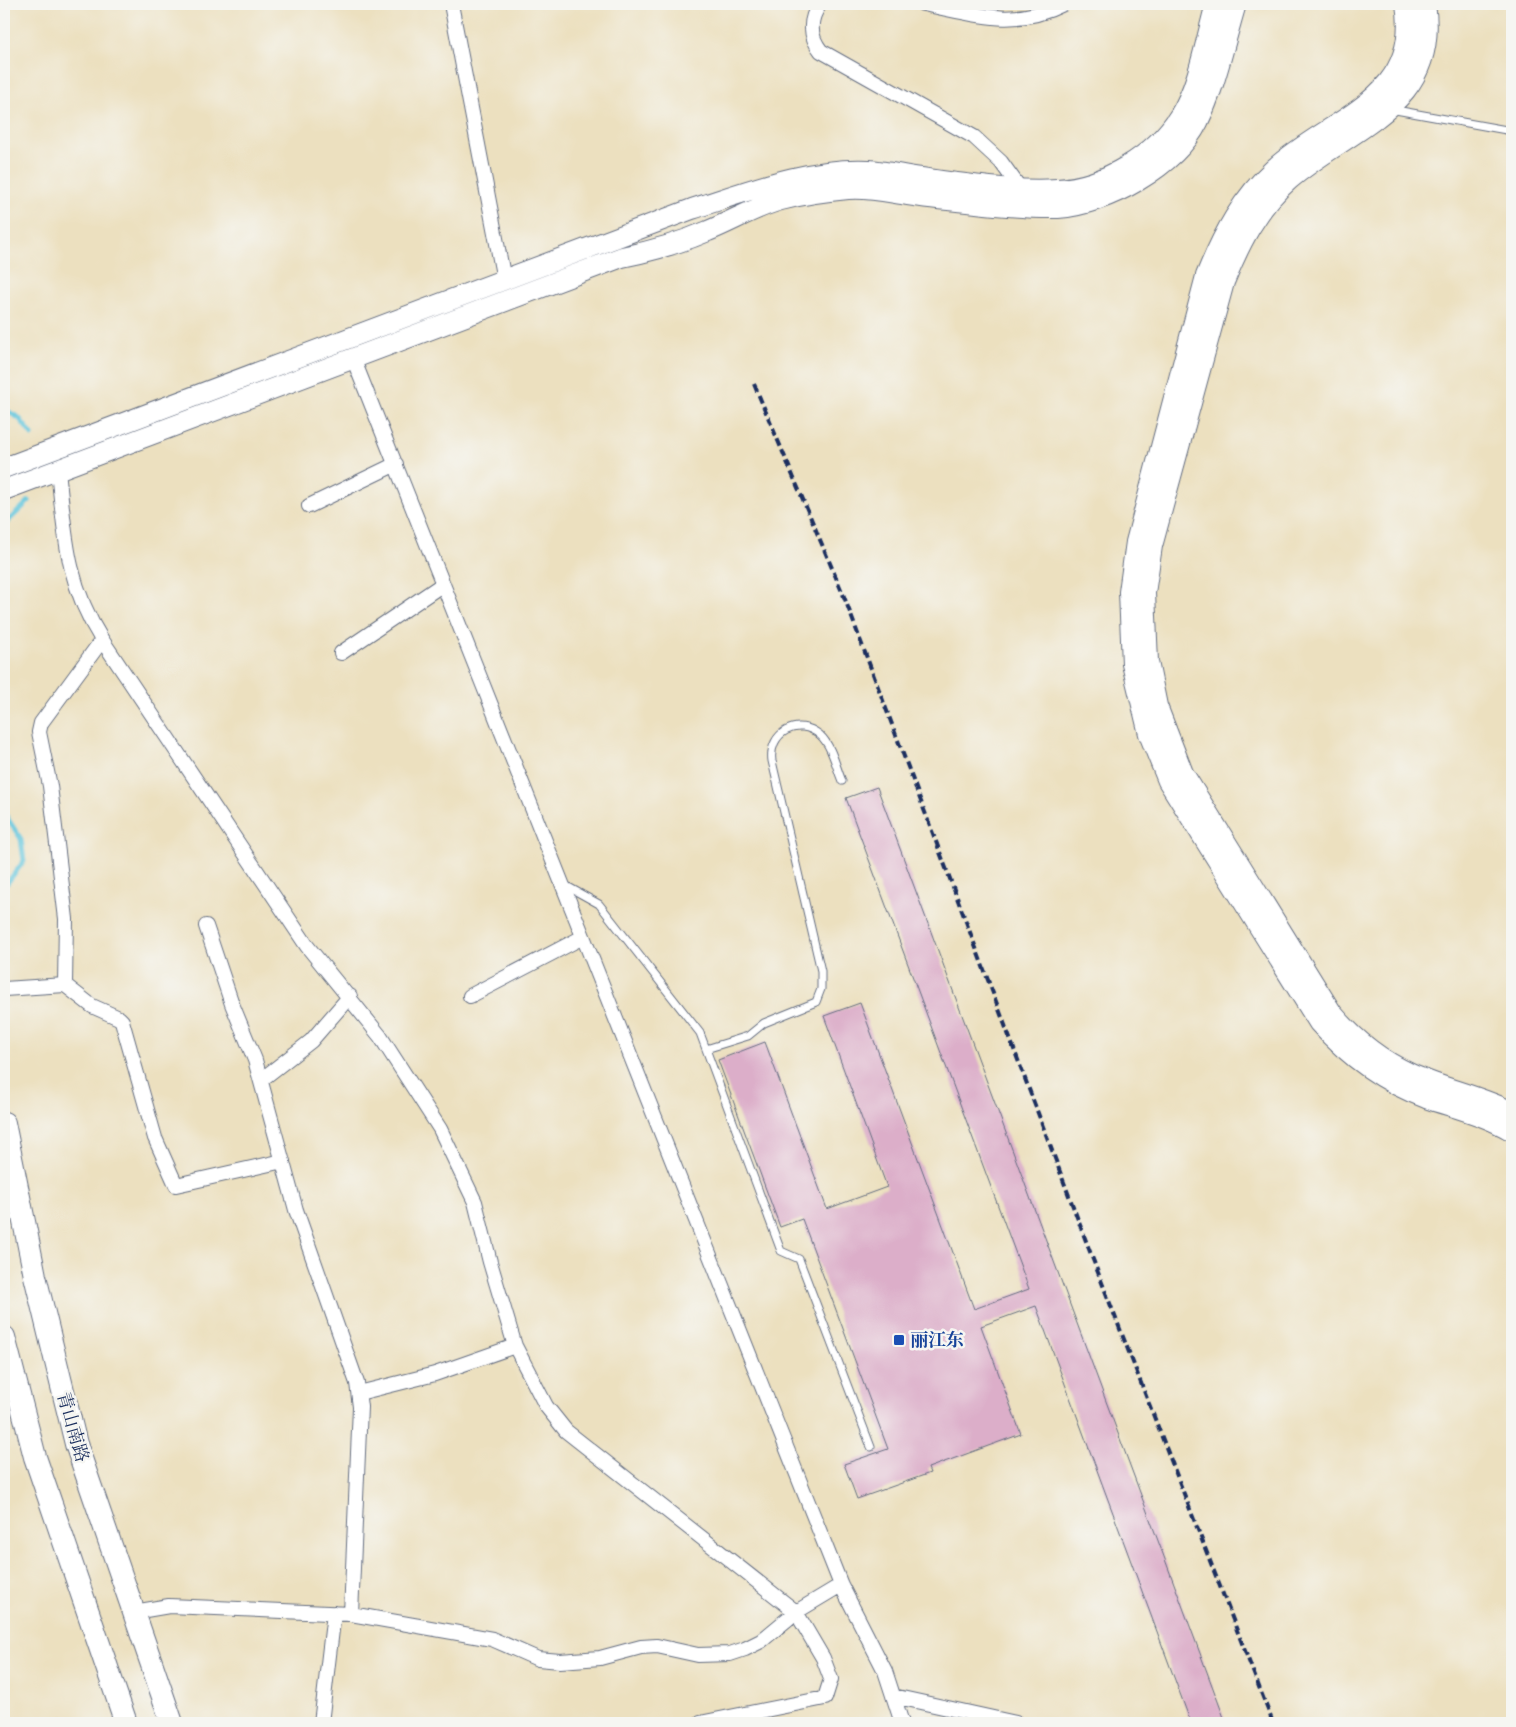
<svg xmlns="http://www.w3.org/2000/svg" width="1516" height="1727" viewBox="0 0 1516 1727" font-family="'Libre Bodoni','Noto Serif SC',serif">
  <rect width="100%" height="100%" fill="#f6f6f2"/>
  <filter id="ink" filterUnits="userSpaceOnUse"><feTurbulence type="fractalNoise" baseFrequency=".02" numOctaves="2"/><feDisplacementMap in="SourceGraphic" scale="10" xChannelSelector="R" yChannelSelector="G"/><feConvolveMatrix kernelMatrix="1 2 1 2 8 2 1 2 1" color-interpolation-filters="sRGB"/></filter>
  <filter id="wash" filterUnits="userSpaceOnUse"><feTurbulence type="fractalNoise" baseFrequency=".0096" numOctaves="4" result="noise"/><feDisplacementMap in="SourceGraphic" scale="20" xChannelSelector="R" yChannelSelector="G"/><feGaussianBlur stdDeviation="1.12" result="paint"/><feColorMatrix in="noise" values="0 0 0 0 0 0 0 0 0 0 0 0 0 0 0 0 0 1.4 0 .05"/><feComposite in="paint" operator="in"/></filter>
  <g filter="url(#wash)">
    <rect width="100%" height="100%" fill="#ece0bf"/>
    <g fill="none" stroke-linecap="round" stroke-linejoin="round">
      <!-- stream -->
      <path stroke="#5ec5db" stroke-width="5" d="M 4,409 L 19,418 L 32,435
        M 4,525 L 29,501
        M 4,813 L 21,839 L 24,861 L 7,883"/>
    </g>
    <g id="blocks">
      <!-- building -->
      <path fill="#dcaec9" d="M 877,787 L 1226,1723 L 1191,1723 L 1036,1306 L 981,1326 L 1021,1434 L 928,1468 L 930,1473 L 857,1499 L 844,1464 L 888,1449 L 802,1219 L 780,1227 L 718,1060 L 765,1042 L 827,1209 L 887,1187 L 824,1016 L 860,1003 L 974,1309 L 1029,1289 L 846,798 Z"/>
    </g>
  </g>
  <g filter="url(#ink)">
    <use href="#blocks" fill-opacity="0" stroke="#646d80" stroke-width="1"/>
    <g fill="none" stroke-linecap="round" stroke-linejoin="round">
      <defs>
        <path id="lane" d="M 1390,109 L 1512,131
          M 563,884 L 599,904 L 700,1033 L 781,1251 L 799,1259 L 871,1447
          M 706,1049 L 748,1036 L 764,1023 L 816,1002 L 821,989 L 821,971 L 772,761 C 768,733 798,716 820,735 C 832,746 836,767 842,781"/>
        <path id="street" d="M 451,4 L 504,280
          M 820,4 C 809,19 809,36 821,51 L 974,137 L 1001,162 L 1019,187
          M 923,4 C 974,14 1014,29 1063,4
          M 353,358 L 841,1585 L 885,1671 L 902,1723
          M 58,470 C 65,534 66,583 102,640 L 307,946 L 380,1036 L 440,1129 L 475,1202 L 490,1262 L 515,1346 L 546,1406 L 566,1431 L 796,1612 L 841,1585
          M 309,506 L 396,464
          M 341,653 L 443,584
          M 206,926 L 232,1004 L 255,1060 L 296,1210 L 357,1383 L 360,1407 L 351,1614
          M 65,985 L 66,919 L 50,786 L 39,732 L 41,723 L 102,640
          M 4,989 L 65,985 L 92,1006 L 119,1018 L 122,1021 L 155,1138 L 176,1185 L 283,1161
          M 470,996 L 583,937
          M 261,1080 L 311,1041 L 350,996
          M 359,1393 L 435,1374 L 515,1346
          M 134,1612 L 169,1606 L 351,1614 L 492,1639 L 538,1659 L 560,1661 L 600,1658 L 641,1647 L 657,1646 L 698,1655 L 730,1654 L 745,1649 L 761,1641 L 796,1612 L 823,1658 L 831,1679 L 825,1698 L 700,1723
          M 893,1696 L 1016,1723
          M 321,1723 L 334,1613"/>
        <path id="secondary" d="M 1406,4 C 1422,99 1331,117 1275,168 C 1242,198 1223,234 1206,276 L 1136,542 L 1129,592 L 1132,664 L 1149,734 L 1168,781 L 1319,1023 C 1349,1057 1383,1082 1426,1098 C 1455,1108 1486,1115 1512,1131
          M 1425,4 C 1441,106 1350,127 1289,180 C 1257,208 1240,243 1224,282 L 1152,546 L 1145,593 L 1148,662 L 1157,706 L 1183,773 L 1332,1013 C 1354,1039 1380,1060 1411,1074 C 1444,1089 1480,1096 1512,1112
          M 4,468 L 692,209 C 748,191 809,167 869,170 C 886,171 904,176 921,178 C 964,184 1014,192 1057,189 C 1104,187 1155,155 1180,115 C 1199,85 1206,38 1216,4
          M 4,490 L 622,257 C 652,251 680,243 708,231 C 733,221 755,207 781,200 C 803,194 825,191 848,189 C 868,187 888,192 908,195 C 927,198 947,200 967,202 C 997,205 1028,209 1058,208 C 1107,205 1175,167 1198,122 C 1216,85 1224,43 1236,4"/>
        <path id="primary" d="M 4,1123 L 35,1276 L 76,1444 L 172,1723
          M 4,1337 L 35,1457 L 126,1723"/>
      </defs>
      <!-- lane casing -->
      <use href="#lane" stroke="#646d80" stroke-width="9"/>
      <!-- street casing -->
      <use href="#street" stroke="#646d80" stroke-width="16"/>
      <!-- secondary casing -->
      <use href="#secondary" stroke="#646d80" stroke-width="22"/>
      <!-- primary casing -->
      <use href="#primary" stroke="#646d80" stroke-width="24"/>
      <!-- lane -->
      <use href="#lane" stroke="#fff" stroke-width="7"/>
      <!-- street -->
      <use href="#street" stroke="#fff" stroke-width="14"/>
      <!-- secondary -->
      <use href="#secondary" stroke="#fff" stroke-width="20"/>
      <!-- primary -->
      <use href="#primary" stroke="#fff" stroke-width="22"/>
      <!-- rail -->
      <path stroke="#1b2f5e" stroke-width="4" stroke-dasharray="8 4" stroke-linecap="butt" d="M 754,384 L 843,594 L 1092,1257 L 1273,1723"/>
    </g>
  </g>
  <!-- markers -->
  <rect fill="#1a4fb4" stroke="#f6f6f2" stroke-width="2" x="893" y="1334" width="12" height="12" rx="2.5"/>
  <g text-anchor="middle" stroke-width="5" stroke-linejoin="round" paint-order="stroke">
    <!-- transit labels -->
    <g font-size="18" font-weight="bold" fill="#164399" stroke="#f6f6f2" text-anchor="start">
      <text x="910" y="1346">丽江东</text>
    </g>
    <!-- street labels -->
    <g font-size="18" fill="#1b2f5e" stroke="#f6f6f2">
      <text transform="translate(73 1427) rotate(74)" y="6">青山南路</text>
    </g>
  </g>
  <!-- margin -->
  <rect width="1516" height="1727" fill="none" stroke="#f6f6f2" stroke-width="20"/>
</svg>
